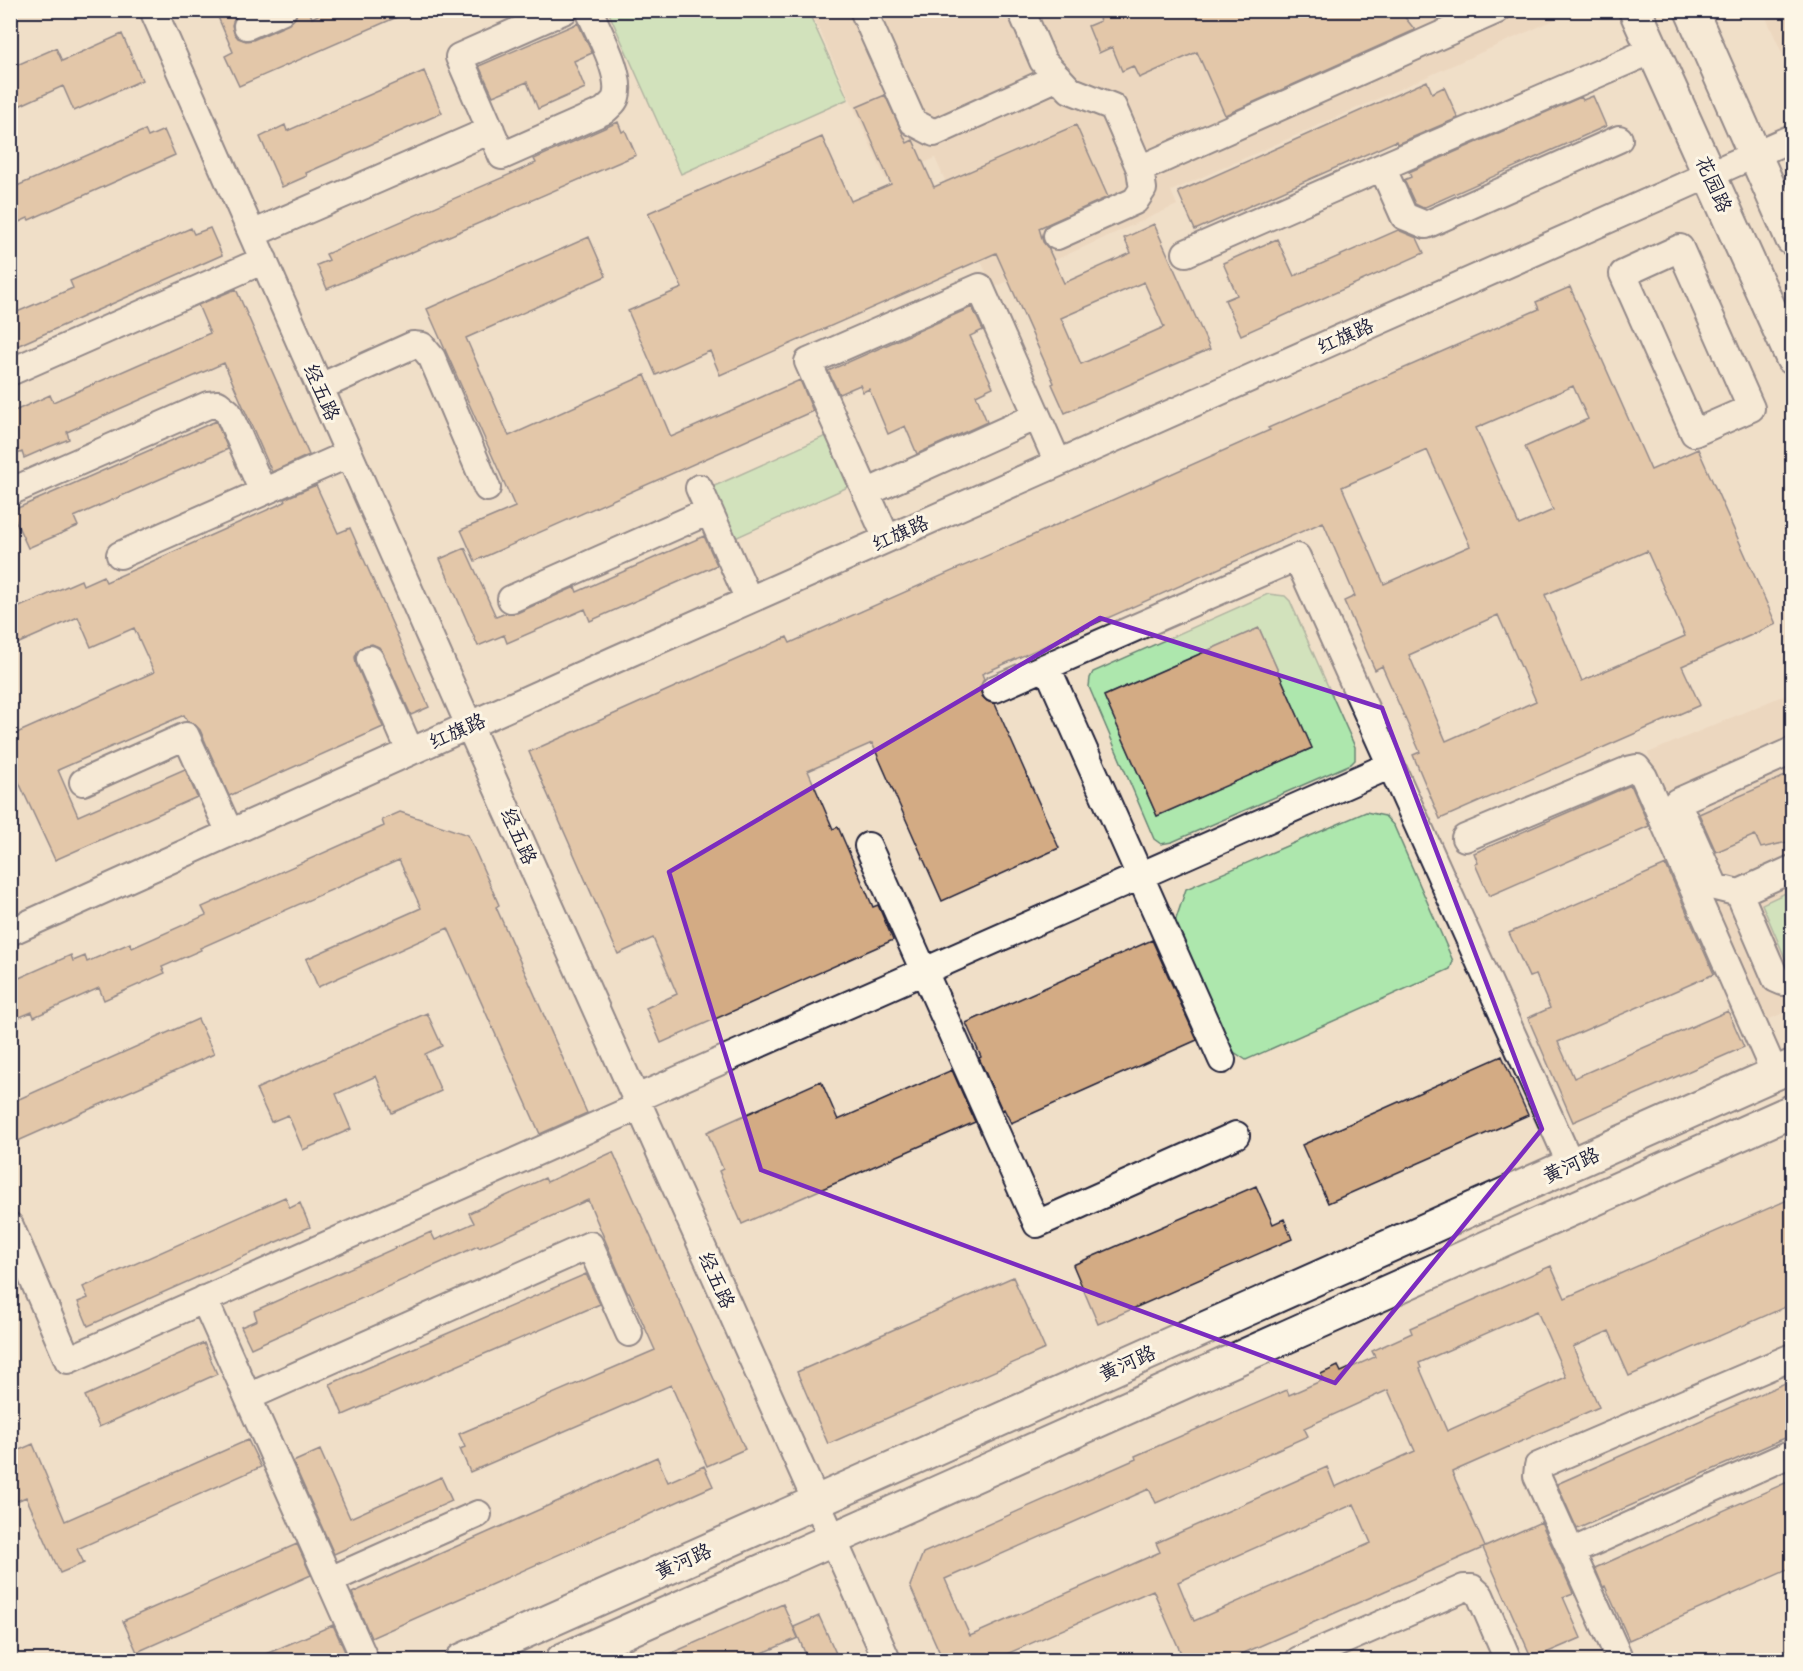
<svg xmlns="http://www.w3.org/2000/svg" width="1803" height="1671" viewBox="0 0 1803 1671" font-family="'Indie Flower','LXGW WenKai TC',sans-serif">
  <rect width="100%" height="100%" fill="#f0dfc8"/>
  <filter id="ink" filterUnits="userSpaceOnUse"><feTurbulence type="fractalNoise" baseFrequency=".0167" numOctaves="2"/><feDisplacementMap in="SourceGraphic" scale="12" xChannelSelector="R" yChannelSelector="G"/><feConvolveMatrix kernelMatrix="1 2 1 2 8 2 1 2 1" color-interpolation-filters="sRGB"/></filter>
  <g filter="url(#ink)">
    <!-- built -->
    <path fill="#e7cfb4" d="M 811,11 L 1574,11 L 1171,191 L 1177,205 L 993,288 L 935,158 L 886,180 Z
      M 1763,11 L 1792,11 L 1792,58 L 1783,55 Z
      M 1792,692 L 1792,1009 L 1763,1022 L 1648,753 Z"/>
    <!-- green -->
    <path fill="#ade7ad" stroke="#688474" stroke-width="1.5" fill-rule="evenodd" d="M 608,11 L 808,11 L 848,99 L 681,174 Z
      M 828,435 L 850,486 L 733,539 L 710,488 Z
      M 1268,594 L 1285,596 L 1290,601 L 1355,747 L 1355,760 L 1351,764 L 1172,842 L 1161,844 L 1154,839 L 1089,687 L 1090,678 L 1093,672 ZM 1259,628 L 1312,748 L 1157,816 L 1104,696 Z
      M 1366,812 L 1385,816 L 1394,826 L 1453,961 L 1450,969 L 1246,1060 L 1234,1052 L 1174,925 L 1186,889 Z
      M 1792,890 L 1792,963 L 1786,960 L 1762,904 Z"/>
    <!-- building -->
    <path fill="#d3ab84" stroke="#22223b" stroke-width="1.5" fill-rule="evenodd" d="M 215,10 L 245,10 L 235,17 L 232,25 L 234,33 L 238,38 L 246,41 L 253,40 L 289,24 L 295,18 L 298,10 L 309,10 L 312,18 L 328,10 L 413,10 L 239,86 L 225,56 L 233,52 Z
      M 1096,10 L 1399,10 L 1415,30 L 1225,115 L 1197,52 L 1139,78 L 1133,66 L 1122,71 L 1112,47 L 1099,53 L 1088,26 L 1100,21 Z
      M 578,23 L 592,53 L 574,61 L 585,88 L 538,109 L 527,82 L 493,96 L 479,66 Z
      M 122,34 L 142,80 L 74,111 L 63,86 L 10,110 L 10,68 L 56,48 L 62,61 Z
      M 424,71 L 442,113 L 306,173 L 307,176 L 282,187 L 260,137 L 285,125 L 287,131 Z
      M 1427,81 L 1432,93 L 1444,87 L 1458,118 L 1397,144 L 1396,141 L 1195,230 L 1178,192 Z
      M 885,95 L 907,143 L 913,140 L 934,187 L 1076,125 L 1108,197 L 1039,228 L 1043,242 L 1048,248 L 1064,283 L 1131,253 L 1124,238 L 1154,224 L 1210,349 L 1065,413 L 1052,384 L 1054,383 L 996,253 L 720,375 L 710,351 L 656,375 L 628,311 L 682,288 L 648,213 L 822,137 L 851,201 L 891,184 L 857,107 ZM 1144,282 L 1164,327 L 1081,364 L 1061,318 Z
      M 1593,96 L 1606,126 L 1423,208 L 1415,204 L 1404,180 L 1411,177 L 1409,172 L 1581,97 L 1583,100 Z
      M 618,122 L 622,132 L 625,130 L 636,155 L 327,289 L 317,265 L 329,260 L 326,254 L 536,163 L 534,159 Z
      M 145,130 L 148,137 L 164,130 L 175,155 L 29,220 L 28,218 L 10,226 L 10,189 Z
      M 191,228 L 194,234 L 210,228 L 222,255 L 10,349 L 10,315 L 73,288 L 70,281 Z
      M 1398,230 L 1417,238 L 1424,253 L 1241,335 L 1225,300 L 1237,295 L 1223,263 L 1277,239 L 1294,276 Z
      M 589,237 L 606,276 L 466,338 L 509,436 L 645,375 L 671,437 L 800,380 L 813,411 L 475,561 L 461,530 L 515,507 L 427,309 Z
      M 1570,287 L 1651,470 L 1698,449 L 1776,624 L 1682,666 L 1700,705 L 1440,819 L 1413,755 L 1420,752 L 1382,666 L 1375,670 L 1344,601 L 1355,596 L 1323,522 L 982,674 L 984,679 L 980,687 L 982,696 L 987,701 L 995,704 L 1059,848 L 942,901 L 872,743 L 808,771 L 833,829 L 838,827 L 873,907 L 878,905 L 893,940 L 661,1043 L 646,1008 L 677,994 L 653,938 L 618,954 L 529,752 L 787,637 L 790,643 L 1270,430 L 1268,428 L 1539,309 L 1536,302 ZM 1573,386 L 1588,419 L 1525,447 L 1553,510 L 1519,525 L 1476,428 ZM 1427,450 L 1470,546 L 1384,584 L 1342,487 ZM 1647,551 L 1685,636 L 1582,681 L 1545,595 ZM 1498,615 L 1536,701 L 1446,741 L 1409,655 Z
      M 236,289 L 309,455 L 272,472 L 224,363 L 67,432 L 69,439 L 49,447 L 24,458 L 22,452 L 10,457 L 10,413 L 50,395 L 53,402 L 210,333 L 198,305 Z
      M 972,307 L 983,330 L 970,336 L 993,387 L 976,395 L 987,422 L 917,454 L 905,426 L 888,434 L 869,389 L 863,392 L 860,385 L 839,394 L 828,371 Z
      M 216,421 L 228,449 L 74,517 L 78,526 L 28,548 L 11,511 Z
      M 316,485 L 338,533 L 350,528 L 429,707 L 411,715 L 383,653 L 379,647 L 372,644 L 364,646 L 358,650 L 355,657 L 356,664 L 383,727 L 229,796 L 200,730 L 194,724 L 187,721 L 184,715 L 58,770 L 78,816 L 185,769 L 197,797 L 55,860 L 10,763 L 10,736 L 154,672 L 134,628 L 91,647 L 78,617 L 10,647 L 10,611 L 81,580 L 83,585 L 103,576 L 106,582 L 285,502 L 284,499 Z
      M 704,536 L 717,565 L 590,621 L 585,609 L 507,643 L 504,635 L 478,646 L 440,559 L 465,548 L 496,617 L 506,613 L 517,613 L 575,587 L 577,592 Z
      M 1259,628 L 1312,748 L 1157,816 L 1104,696 Z
      M 1792,773 L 1792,841 L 1761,848 L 1755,835 L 1716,852 L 1699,814 Z
      M 1631,785 L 1649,826 L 1489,896 L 1475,864 L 1478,863 L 1474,853 Z
      M 400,812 L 468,835 L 499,905 L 496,907 L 587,1113 L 540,1134 L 448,928 L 318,987 L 306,959 L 421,908 L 399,860 L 200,948 L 201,950 L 162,967 L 165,973 L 104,1000 L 99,988 L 34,1017 L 32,1012 L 10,1021 L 10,982 L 71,955 L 73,961 L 85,956 L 87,962 L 130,943 L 132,948 L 206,915 L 202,907 L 384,826 L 382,820 Z
      M 1666,865 L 1714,974 L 1558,1042 L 1574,1078 L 1728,1011 L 1744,1047 L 1573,1122 L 1528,1018 L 1550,1008 L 1536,975 L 1529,977 L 1509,933 Z
      M 1152,940 L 1197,1040 L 1011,1123 L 1004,1109 L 1002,1110 L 979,1058 L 981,1057 L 966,1023 Z
      M 427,1013 L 442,1046 L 425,1054 L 441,1091 L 392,1113 L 376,1076 L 336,1094 L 351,1129 L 303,1150 L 288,1115 L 271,1122 L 256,1089 Z
      M 198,1019 L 214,1054 L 18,1141 L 10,1124 L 10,1103 Z
      M 1502,1056 L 1528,1115 L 1328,1203 L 1302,1145 Z
      M 952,1070 L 975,1122 L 742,1224 L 719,1171 L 723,1169 L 707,1132 L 821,1081 L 838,1120 Z
      M 613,1152 L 745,1449 L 707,1466 L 671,1385 L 470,1472 L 460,1449 L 465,1447 L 459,1434 L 655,1350 L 629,1292 L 627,1292 L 588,1200 L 479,1248 L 478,1246 L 251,1348 L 241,1327 L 257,1320 L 254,1311 L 431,1232 L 435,1240 L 474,1223 L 469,1213 L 545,1178 L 547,1182 Z
      M 1256,1186 L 1273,1224 L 1284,1219 L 1292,1239 L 1098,1324 L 1073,1265 Z
      M 285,1197 L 290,1208 L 300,1203 L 310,1227 L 88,1326 L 78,1302 L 88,1298 L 83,1287 Z
      M 1792,1198 L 1792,1304 L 1629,1376 L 1609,1331 L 1573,1347 L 1599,1407 L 1452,1472 L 1485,1547 L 1228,1660 L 1184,1660 L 1153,1590 L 993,1660 L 943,1660 L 910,1586 L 923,1553 L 1136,1459 L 1135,1456 L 1287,1390 L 1289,1395 L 1323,1380 L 1321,1374 L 1338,1366 L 1341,1372 L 1375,1357 L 1372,1351 L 1412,1333 L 1410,1328 L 1551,1266 L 1565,1298 ZM 1537,1311 L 1566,1377 L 1447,1431 L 1420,1369 L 1421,1368 L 1419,1363 ZM 1388,1390 L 1415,1451 L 1335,1487 L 1327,1467 L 1156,1543 L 1160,1552 L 970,1636 L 945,1579 L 1149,1489 L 1156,1503 L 1308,1436 L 1304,1428 ZM 1354,1504 L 1371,1543 L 1194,1621 L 1178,1582 Z
      M 586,1274 L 600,1304 L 343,1415 L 330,1384 Z
      M 1013,1277 L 1045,1349 L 828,1444 L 797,1372 Z
      M 204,1343 L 217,1374 L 99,1427 L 85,1396 Z
      M 1792,1380 L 1792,1435 L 1577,1529 L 1557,1484 Z
      M 248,1440 L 261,1467 L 77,1549 L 84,1563 L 60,1573 L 26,1497 L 10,1504 L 10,1454 L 33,1444 L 65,1521 Z
      M 320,1450 L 350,1518 L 441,1477 L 452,1501 L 334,1554 L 293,1462 Z
      M 657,1457 L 668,1482 L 704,1466 L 713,1486 L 371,1638 L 352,1593 Z
      M 1792,1480 L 1792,1568 L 1629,1640 L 1605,1586 L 1603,1587 L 1595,1568 Z
      M 1541,1522 L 1573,1593 L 1563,1597 L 1581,1638 L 1532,1659 L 1483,1548 Z
      M 297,1544 L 311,1575 L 137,1652 L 123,1621 Z
      M 783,1604 L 798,1638 L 746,1660 L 656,1660 Z
      M 819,1616 L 839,1660 L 808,1660 L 794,1627 Z
      M 333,1625 L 346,1654 L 331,1660 L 252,1660 Z"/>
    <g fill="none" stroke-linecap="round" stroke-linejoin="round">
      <defs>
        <path id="minor" d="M 153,10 L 469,725 L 887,1660
          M 565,10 L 459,57 L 502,156 L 604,111 C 608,107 615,102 616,97 C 623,75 598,32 589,10
          M 863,10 L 913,122 L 934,133 L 1058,77
          M 1021,10 L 1043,61 L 1070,90 L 1113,107 L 1140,169 L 1497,10
          M 247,26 L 283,10
          M 1382,167 L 1404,216 L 1426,225 L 1619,139
          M 252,234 L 491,130
          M 1057,236 L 1135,201 L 1143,189 L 1140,169
          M 1680,248 L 1751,408 L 1694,433 L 1623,274 Z
          M 1186,253 L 1382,167 L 1653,50
          M 10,372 L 264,260
          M 320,387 L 413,345 L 422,346 L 432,358 L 487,488
          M 699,488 L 749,600
          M 12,491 L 208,405 L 218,404 L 228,412 L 263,492
          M 866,493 L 1037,416
          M 887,539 L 808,362 L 980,287 L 1058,463
          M 120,555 L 349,454
          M 511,599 L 709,511
          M 370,659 L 410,751
          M 1047,667 L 1222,1060
          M 995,689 L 1297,557 L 1571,1165
          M 1792,751 L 1677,802 L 1715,887 L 1739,893 L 1792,869
          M 83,782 L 186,736 L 230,833
          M 1465,838 L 1628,770 L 1637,768 L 1644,777 L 1775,1074
          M 868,846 L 1037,1224 L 1236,1135
          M 1739,893 L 1776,979 L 1783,982 L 1792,982
          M 10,932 L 614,660 L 1792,138
          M 637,1098 L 1391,765
          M 10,1226 L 68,1360 L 640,1106
          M 204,1299 L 365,1660
          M 248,1397 L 590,1245 L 629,1333
          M 1571,1552 L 1792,1453
          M 330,1580 L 478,1514
          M 1299,1660 L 1464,1588 L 1472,1588 L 1480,1595 L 1508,1660
          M 1620,1660 L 1537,1476 L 1538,1466 L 1792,1357"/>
        <path id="major" d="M 1635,10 L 1792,358
          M 1691,10 L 1792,239
          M 462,1660 L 1792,1066
          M 562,1660 L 1792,1111"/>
      </defs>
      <!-- minor casing -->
      <use href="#minor" stroke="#22223b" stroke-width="30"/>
      <!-- major casing -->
      <use href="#major" stroke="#22223b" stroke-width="36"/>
      <!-- minor -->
      <use href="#minor" stroke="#fcf5e5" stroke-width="26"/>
      <!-- major -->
      <use href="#major" stroke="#fcf5e5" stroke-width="32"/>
    </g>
  </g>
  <!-- marked area -->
  <path d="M0 0H1803V1671H0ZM 1100,618 L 1382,708 L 1542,1129 L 1335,1383 L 761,1170 L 669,872 Z" fill="#f0dfc8" fill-opacity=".55" fill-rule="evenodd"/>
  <path fill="none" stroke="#7b2cbf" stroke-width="4.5" stroke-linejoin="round" d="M 1100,618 L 1382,708 L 1542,1129 L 1335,1383 L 761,1170 L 669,872 Z"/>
  <g text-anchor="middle" stroke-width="6" stroke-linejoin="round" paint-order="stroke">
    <!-- street labels -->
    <g font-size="20" fill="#22223b" stroke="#fcf5e5">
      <text transform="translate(1714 184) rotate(66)" y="7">花园路</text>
      <text transform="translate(1345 336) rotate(-24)" y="7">红旗路</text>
      <text transform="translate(322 392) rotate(66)" y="7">经五路</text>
      <text transform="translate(900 533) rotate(-24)" y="7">红旗路</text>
      <text transform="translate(457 731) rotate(-24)" y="7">红旗路</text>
      <text transform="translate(519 836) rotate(66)" y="7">经五路</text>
      <text transform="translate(1571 1165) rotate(-24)" y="7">黄河路</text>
      <text transform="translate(717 1280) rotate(66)" y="7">经五路</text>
      <text transform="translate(1127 1363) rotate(-24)" y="7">黄河路</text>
      <text transform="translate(683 1561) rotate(-24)" y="7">黄河路</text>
    </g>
  </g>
  <!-- margin -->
  <rect width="1803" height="1671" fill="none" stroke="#fcf5e5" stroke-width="36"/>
  <rect x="18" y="18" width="1767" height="1635" fill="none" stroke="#22223b" stroke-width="2" filter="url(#ink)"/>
</svg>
